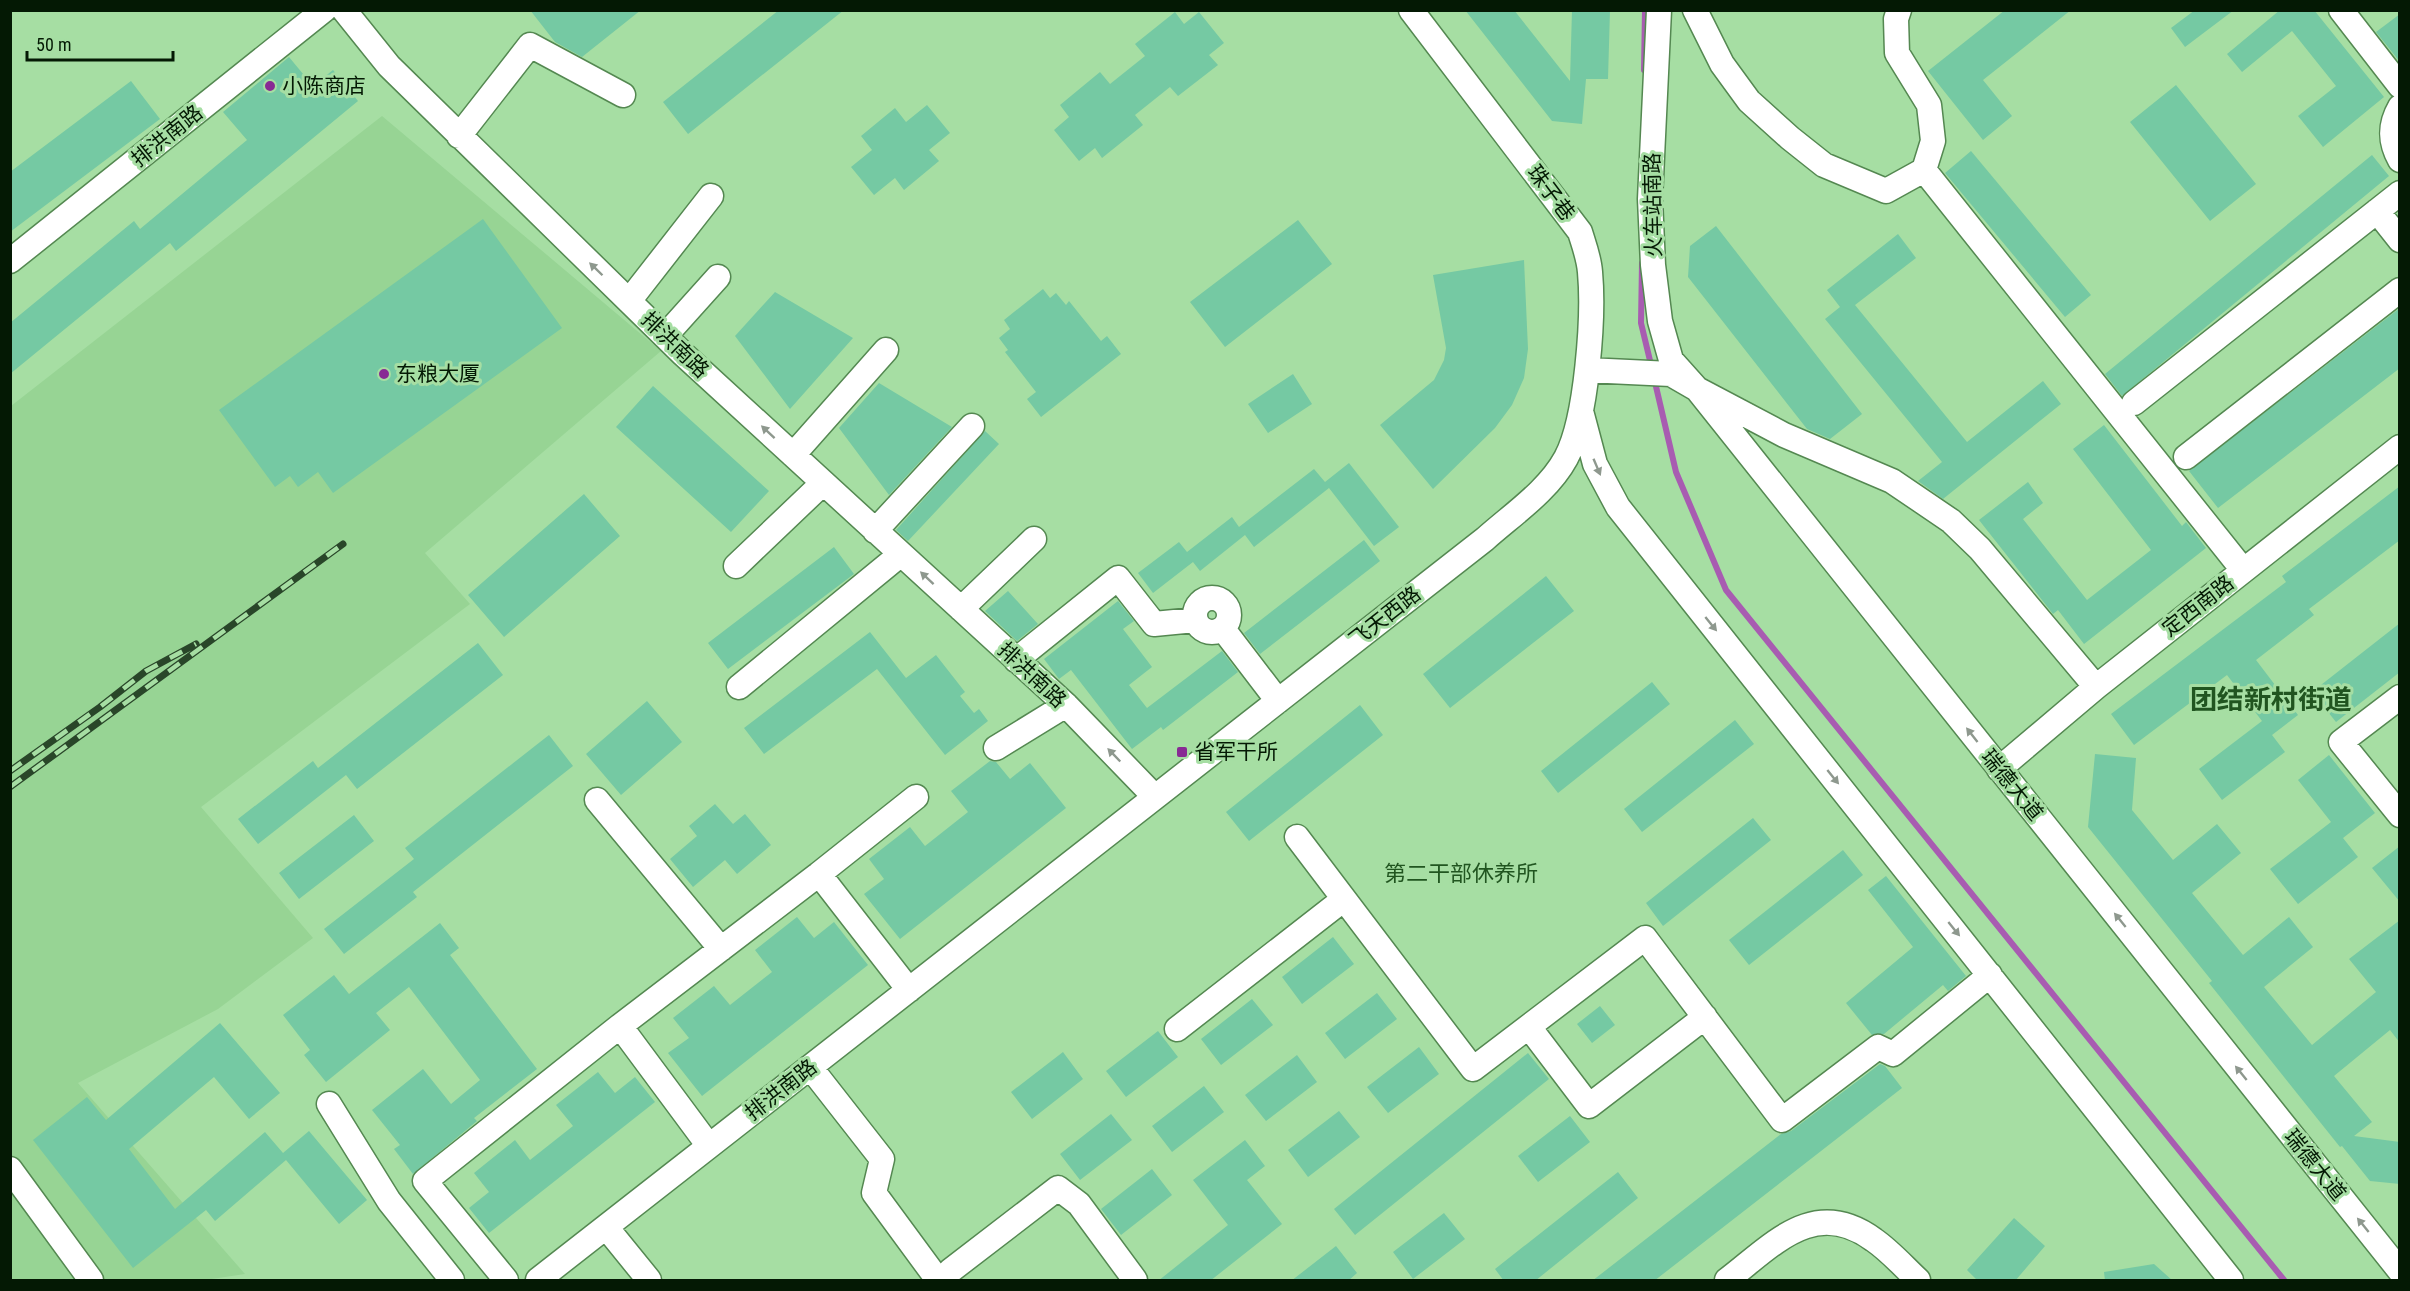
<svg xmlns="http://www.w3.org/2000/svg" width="2410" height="1291" viewBox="0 0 2410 1291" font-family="'Roboto Condensed','Noto Sans SC',sans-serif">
  <rect width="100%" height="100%" fill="#a6dea3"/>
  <!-- built -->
  <path fill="#97d494" d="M 382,116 L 661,351 L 425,553 L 470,604 L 201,807 L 313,938 L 218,1009 L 78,1083 L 245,1274 L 205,1280 L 11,1280 L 11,406 Z"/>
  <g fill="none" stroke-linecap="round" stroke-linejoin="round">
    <!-- stream -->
    <path stroke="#a85cb1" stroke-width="6" d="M 1644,70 L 1645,10
      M 1642,263 L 1641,323 L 1652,369
      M 1654,378 L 1676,472 L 1726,590 L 2284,1280"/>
  </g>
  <!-- building -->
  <path fill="#75c9a3" d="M 530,10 L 641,10 L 582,57 L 555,42 Z
    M 779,10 L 844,10 L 688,134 L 663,102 Z
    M 1465,10 L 1514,10 L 1570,81 L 1572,10 L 1610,10 L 1608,79 L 1586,79 L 1582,124 L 1552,121 Z
    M 2005,10 L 2071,10 L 1983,80 L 2012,116 L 1983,140 L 1928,71 Z
    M 2195,10 L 2234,10 L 2185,47 L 2171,28 Z
    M 2280,10 L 2314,10 L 2384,97 L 2323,147 L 2298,116 L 2336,86 L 2292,31 L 2242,72 L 2227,54 Z
    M 1175,12 L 1184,24 L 1199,12 L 1224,43 L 1209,55 L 1218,65 L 1178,96 L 1170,87 L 1135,115 L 1143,125 L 1102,158 L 1095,148 L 1079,161 L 1054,130 L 1069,117 L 1060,105 L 1100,72 L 1110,84 L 1145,56 L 1135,44 Z
    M 2400,14 L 2400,62 L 2376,32 Z
    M 289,57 L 313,86 L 333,70 L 358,101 L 176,251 L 170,243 L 10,374 L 10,323 L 134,221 L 140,229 L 247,140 L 223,112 Z
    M 131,81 L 160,119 L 10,232 L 10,172 Z
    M 2176,85 L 2256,184 L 2210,221 L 2130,122 Z
    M 927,105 L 950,133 L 929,150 L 939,161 L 904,190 L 895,178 L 874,195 L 851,167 L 872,150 L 861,136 L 895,108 L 906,122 Z
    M 1971,151 L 2091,295 L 2065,317 L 1945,173 Z
    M 2372,155 L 2389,176 L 2122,396 L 2105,374 Z
    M 483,219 L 562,328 L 333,493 L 318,472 L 298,487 L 290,476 L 275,487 L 219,410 Z
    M 1298,220 L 1332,264 L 1225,347 L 1190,302 Z
    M 1716,226 L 1862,414 L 1830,439 L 1807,429 L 1688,277 L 1690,246 Z
    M 1898,234 L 1916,258 L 1855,305 L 1967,442 L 2043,381 L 2061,404 L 1943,499 L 1918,481 L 1942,462 L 1825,319 L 1840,307 L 1827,290 Z
    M 1524,260 L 1528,349 L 1524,378 L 1512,405 L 1495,428 L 1433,489 L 1380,425 L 1434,380 L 1444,360 L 1446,348 L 1433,275 Z
    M 1043,289 L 1050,298 L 1056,293 L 1066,305 L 1069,301 L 1101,341 L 1107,336 L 1121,354 L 1041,417 L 1027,399 L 1036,392 L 1005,352 L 1008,350 L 999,338 L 1010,329 L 1004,320 Z
    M 775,292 L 853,338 L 790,409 L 735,336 Z
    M 2400,308 L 2400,368 L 2218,508 L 2189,471 Z
    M 1293,374 L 1312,404 L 1268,433 L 1248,404 Z
    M 879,383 L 952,427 L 889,495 L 839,428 Z
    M 653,386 L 769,491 L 731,532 L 616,427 Z
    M 2104,425 L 2182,526 L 2186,522 L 2206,548 L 2084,644 L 2058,610 L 2053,614 L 1979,520 L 2028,482 L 2043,503 L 2023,519 L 2087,600 L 2151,550 L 2073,449 Z
    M 985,431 L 999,444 L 908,541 L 896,530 Z
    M 1349,463 L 1399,527 L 1374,546 L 1329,488 L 1254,547 L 1245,535 L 1200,571 L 1193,562 L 1153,593 L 1138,573 L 1179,542 L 1187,552 L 1232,517 L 1239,527 L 1314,469 L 1325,482 Z
    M 2400,486 L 2400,540 L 2309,609 L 2314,615 L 2256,660 L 2298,715 L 2272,735 L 2285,752 L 2222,800 L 2199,769 L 2262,721 L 2227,675 L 2134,745 L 2111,714 L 2286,582 L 2282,576 Z
    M 584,494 L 620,536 L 504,637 L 468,595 Z
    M 1364,540 L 1380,561 L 1260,654 L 1244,633 Z
    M 834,547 L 854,574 L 728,669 L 708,643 Z
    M 1546,576 L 1574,611 L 1450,708 L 1423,674 Z
    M 1008,591 L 1038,624 L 1017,641 L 985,611 Z
    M 1118,601 L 1134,621 L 1123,629 L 1152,667 L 1129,685 L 1147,708 L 1222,651 L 1238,672 L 1163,730 L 1161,727 L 1132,749 L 1071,670 L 1059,679 L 1044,659 Z
    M 2400,623 L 2400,672 L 2336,722 L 2312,692 Z
    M 870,632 L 906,678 L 936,655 L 965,692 L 960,696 L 974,713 L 979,709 L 988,721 L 945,755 L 877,669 L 764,754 L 744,728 Z
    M 478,643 L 503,675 L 357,789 L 346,775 L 258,844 L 238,819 L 313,761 L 318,768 Z
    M 1652,682 L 1670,704 L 1558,793 L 1541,771 Z
    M 647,701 L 682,742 L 621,795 L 586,754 Z
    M 1360,705 L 1383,735 L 1249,841 L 1226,812 Z
    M 1735,720 L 1754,744 L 1642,832 L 1624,809 Z
    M 549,735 L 573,766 L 413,892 L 417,897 L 344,954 L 324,929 L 414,859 L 405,848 Z
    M 2095,754 L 2136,758 L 2132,810 L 2173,860 L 2217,824 L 2241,853 L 2192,893 L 2243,955 L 2289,917 L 2313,947 L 2264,987 L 2312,1045 L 2376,992 L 2349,959 L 2400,920 L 2400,1043 L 2390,1030 L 2334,1076 L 2372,1122 L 2354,1136 L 2400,1142 L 2400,1184 L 2370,1181 L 2342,1146 L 2340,1147 L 2209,983 L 2212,981 L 2088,827 Z
    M 2329,755 L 2375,813 L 2343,838 L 2358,857 L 2298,904 L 2270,869 L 2331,822 L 2298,780 Z
    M 990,761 L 996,762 L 1010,779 L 1030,763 L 1066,808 L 900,939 L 864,894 L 884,879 L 869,859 L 910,827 L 925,846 L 968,812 L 951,791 Z
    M 715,804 L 733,824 L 745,814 L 771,845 L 737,874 L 725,860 L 693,887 L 670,859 L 697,836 L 689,826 Z
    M 354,815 L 374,841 L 299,899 L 279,873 Z
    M 1753,818 L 1771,840 L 1663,926 L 1646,903 Z
    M 2400,846 L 2400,902 L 2372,868 Z
    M 1843,850 L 1863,875 L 1749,965 L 1729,940 Z
    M 1886,876 L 1966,976 L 1948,991 L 1943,985 L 1884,1034 L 1872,1035 L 1846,1003 L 1913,947 L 1868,890 Z
    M 797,917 L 814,938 L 834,922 L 868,965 L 702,1096 L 668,1053 L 689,1038 L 673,1018 L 714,986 L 730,1005 L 772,972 L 755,950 Z
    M 440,923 L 459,948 L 450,955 L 537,1069 L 474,1118 L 477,1121 L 413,1174 L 394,1149 L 400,1145 L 372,1110 L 423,1069 L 451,1104 L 480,1080 L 409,987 L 376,1013 L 390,1030 L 326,1082 L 304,1055 L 310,1050 L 283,1015 L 334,975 L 349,994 Z
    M 1333,937 L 1354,964 L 1302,1004 L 1282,977 Z
    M 1377,993 L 1397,1019 L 1345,1059 L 1325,1033 Z
    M 1252,999 L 1273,1025 L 1221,1065 L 1201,1039 Z
    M 1600,1006 L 1615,1025 L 1592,1043 L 1577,1024 Z
    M 220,1023 L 280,1093 L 249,1119 L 214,1077 L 129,1149 L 175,1209 L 265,1132 L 283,1153 L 309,1131 L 367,1200 L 339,1224 L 286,1160 L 215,1221 L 206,1210 L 133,1268 L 33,1140 L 87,1097 L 106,1120 Z
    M 1158,1031 L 1178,1057 L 1126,1097 L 1106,1071 Z
    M 1419,1047 L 1439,1074 L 1388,1113 L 1367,1087 Z
    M 1063,1052 L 1083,1079 L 1032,1119 L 1011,1092 Z
    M 1528,1053 L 1549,1079 L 1355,1235 L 1334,1209 Z
    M 1297,1055 L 1317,1082 L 1266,1121 L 1245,1095 Z
    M 1880,1064 L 1885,1066 L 1902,1088 L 1654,1281 L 1592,1281 L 1781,1134 L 1791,1131 Z
    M 598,1072 L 615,1093 L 635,1077 L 655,1102 L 489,1233 L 469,1208 L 489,1192 L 474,1173 L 515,1140 L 530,1160 L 573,1126 L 556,1105 Z
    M 1204,1086 L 1224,1112 L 1172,1152 L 1152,1126 Z
    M 1339,1111 L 1360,1137 L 1308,1177 L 1288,1150 Z
    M 1111,1114 L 1132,1140 L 1080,1180 L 1060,1154 Z
    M 1570,1116 L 1590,1142 L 1538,1182 L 1518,1156 Z
    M 1245,1140 L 1265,1166 L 1247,1180 L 1282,1224 L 1210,1281 L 1158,1281 L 1228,1225 L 1193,1180 Z
    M 1152,1169 L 1172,1195 L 1121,1235 L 1101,1209 Z
    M 1618,1172 L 1638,1198 L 1535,1281 L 1504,1281 L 1495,1269 Z
    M 1444,1213 L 1465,1239 L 1413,1279 L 1393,1252 Z
    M 2014,1218 L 2045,1246 L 2015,1281 L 1978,1281 L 1967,1270 Z
    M 1336,1246 L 1357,1273 L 1348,1281 L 1291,1281 Z
    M 2154,1264 L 2173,1281 L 2105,1281 L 2104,1272 Z"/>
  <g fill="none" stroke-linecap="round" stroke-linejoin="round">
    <defs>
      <path id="minor" d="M 344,10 L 389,66 L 683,354 L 1066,705 L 1155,797
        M 1659,10 L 1650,199 L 1653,265 L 1660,321 L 1671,360 L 1697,389 L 1784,435 L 1892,481 L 1951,521 L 1980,549 L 2096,687
        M 1695,10 L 1722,64 L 1749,101 L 1790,138 L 1824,165 L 1886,191 L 1924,170 L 1933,141 L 1929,105 L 1897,53 L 1896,19 L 1899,10
        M 2341,10 L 2400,86
        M 2400,107 C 2389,126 2390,142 2400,160
        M 459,136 L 530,45 L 623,95
        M 1924,170 L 2243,570
        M 2377,211 L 2400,240
        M 10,261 L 324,10
        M 629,301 L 711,196
        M 665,336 L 718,277
        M 1587,370 L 1671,374 L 1697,389 L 2400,1271
        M 2134,403 L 2400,193
        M 1581,411 L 1595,464 L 1618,507 L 2231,1280
        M 793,455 L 886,350
        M 2186,457 L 2400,290
        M 875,531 L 972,426
        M 736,566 L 823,483
        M1195 615a17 17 0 1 1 34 0a17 17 0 1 1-34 0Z
        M 961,609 L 1034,539
        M 1223,629 L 1278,701
        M 1016,660 L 1118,578 L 1154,624 L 1195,620
        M 739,687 L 901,554
        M 2400,697 L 2341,742 L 2400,815
        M 996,748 L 1066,705
        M 1999,769 L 2096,687 L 2400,447
        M 597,800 L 721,949
        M 1297,837 L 1473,1069 L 1645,938 L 1782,1120 L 1878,1047 L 1893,1054 L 1990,975
        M 909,990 L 819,874 L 916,797
        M 1529,1027 L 1589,1106 L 1705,1017
        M 1177,1029 L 1344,899
        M 810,1067 L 882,1159 L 874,1193 L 938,1280
        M 329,1104 L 389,1201 L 452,1280
        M 709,1146 L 620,1026 L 819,874
        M 10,1169 L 91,1280
        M 606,1227 L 649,1280
        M 506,1280 L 425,1181 L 620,1026
        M 538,1280 L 1485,539 C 1513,514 1548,491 1566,458 C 1587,419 1594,316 1590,272 C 1589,258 1584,245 1580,232 L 1411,10
        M 945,1280 L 950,1271 L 1058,1188 L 1079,1204 L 1135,1280
        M 1727,1280 C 1773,1245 1814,1196 1874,1240 C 1890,1251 1904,1267 1918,1280"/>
    </defs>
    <!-- minor casing -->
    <use href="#minor" stroke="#548851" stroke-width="27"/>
    <!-- minor -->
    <use href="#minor" stroke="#fff" stroke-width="24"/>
    <defs>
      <path id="rail" d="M 10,771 L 100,707 L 146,671 L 196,644
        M 10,787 L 343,544"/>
    </defs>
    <!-- rail casing -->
    <use href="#rail" stroke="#294629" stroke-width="7"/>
    <!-- rail -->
    <use href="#rail" stroke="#a6dea3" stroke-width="4.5" stroke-dasharray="14" stroke-linecap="butt"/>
  </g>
  <!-- one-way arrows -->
  <defs><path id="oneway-solid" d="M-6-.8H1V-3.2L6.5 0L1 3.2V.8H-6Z" transform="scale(1.5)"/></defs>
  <g fill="#8e988e">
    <use href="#oneway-solid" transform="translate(596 269) rotate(-136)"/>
    <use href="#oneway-solid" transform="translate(768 432) rotate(-137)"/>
    <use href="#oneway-solid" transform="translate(1597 467) rotate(67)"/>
    <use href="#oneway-solid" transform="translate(927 578) rotate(-137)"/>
    <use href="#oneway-solid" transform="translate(1711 624) rotate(51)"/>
    <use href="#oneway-solid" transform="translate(1972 735) rotate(-128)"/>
    <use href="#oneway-solid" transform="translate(1114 755) rotate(-134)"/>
    <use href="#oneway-solid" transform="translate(1833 777) rotate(51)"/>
    <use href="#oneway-solid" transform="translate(2120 920) rotate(-129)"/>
    <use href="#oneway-solid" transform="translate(1954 929) rotate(51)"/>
    <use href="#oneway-solid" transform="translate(2241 1073) rotate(-129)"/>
    <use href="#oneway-solid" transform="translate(2363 1225) rotate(-129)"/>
  </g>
  <!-- markers -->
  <g fill="#882a94" stroke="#a6dea3" stroke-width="2">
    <circle cx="270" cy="86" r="6"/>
    <circle cx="384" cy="374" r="6"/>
    <rect x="1176" y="746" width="12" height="12" rx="3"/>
  </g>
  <g text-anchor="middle" stroke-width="6" stroke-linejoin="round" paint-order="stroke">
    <!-- poi labels -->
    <g font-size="21" fill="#041904" stroke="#a6dea3" text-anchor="start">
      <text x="282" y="93">小陈商店</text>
      <text x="396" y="381">东粮大厦</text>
      <text x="1194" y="759">省军干所</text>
    </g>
    <!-- street labels -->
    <g font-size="21" fill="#041904" stroke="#a6dea3">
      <text transform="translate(167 136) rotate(-39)" y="7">排洪南路</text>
      <text transform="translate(1551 193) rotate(53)" y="7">珠子巷</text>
      <text transform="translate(1653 205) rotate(-91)" y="7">火车站南路</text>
      <text transform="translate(675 345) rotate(44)" y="7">排洪南路</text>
      <text transform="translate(2198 606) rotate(-38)" y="7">定西南路</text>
      <text transform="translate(1385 617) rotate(-38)" y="7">飞天西路</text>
      <text transform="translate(1032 675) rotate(43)" y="7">排洪南路</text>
      <text transform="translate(2012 785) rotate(51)" y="7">瑞德大道</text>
      <text transform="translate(781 1090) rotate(-38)" y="7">排洪南路</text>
      <text transform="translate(2315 1165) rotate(51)" y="7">瑞德大道</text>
    </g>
    <!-- neighbourhood labels -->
    <g font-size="22" fill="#215520" stroke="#a6dea3">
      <text x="1461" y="881">第二干部休养所</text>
    </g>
    <!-- district labels -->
    <g font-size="27" font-weight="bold" fill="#215520" stroke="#a6dea3">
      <text x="2271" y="709">团结新村街道</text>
    </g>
  </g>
  <!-- border -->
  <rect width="2410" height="1291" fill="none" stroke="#041904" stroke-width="24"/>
  <!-- scale -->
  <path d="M27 51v9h146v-9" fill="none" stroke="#041904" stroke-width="3"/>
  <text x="36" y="51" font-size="18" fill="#041904" stroke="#a6dea3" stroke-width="4.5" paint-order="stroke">50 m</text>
</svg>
